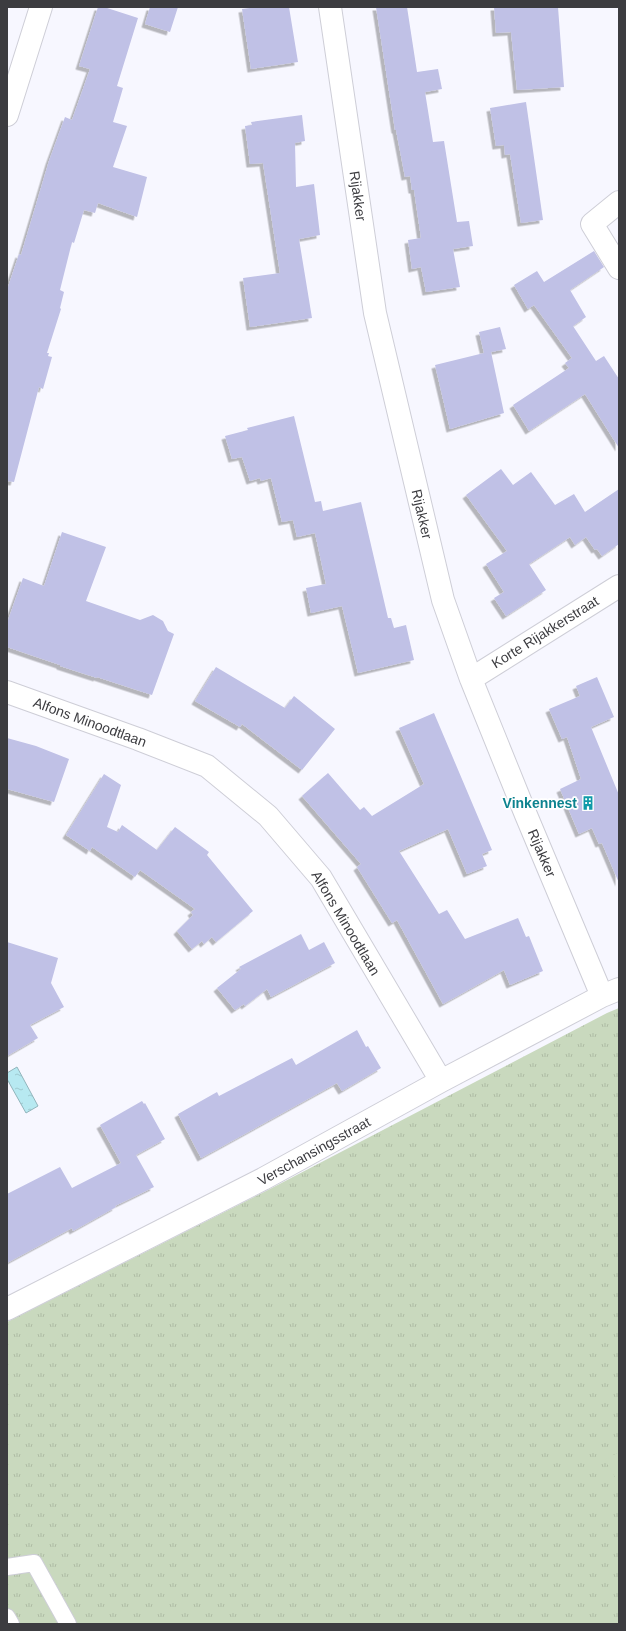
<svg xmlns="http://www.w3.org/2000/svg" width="626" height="1631" viewBox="0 0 626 1631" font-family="Helvetica,sans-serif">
  <defs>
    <pattern id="park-tufts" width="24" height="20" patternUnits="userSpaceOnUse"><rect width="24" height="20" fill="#c9d9be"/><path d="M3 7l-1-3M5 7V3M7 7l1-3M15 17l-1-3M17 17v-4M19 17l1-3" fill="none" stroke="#aebba4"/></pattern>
    <pattern id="water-ripples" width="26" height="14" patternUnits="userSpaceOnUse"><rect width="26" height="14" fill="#b7e9f1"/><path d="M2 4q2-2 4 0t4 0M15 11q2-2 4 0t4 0" fill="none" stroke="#9ec9d0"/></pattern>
    <filter id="shadow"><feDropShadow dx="-3.5" dy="3.5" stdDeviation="0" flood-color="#0004"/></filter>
  </defs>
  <rect width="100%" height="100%" fill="#f7f7ff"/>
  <!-- park -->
  <path fill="url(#park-tufts)" d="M 619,1008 L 619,1624 L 7,1624 L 7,1322 L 268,1190 L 607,1013 Z"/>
  <!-- garden -->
  <path fill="#c9d9be" d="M 619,1452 L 619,1484 L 605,1460 Z"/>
  <!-- water -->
  <path fill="url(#water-ripples)" stroke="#92b5bc" d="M 17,1067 L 38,1106 L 26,1113 L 7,1079 L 7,1073 Z"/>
  <!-- building -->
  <path fill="#c0c1e6" filter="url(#shadow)" d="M 98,7 L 104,7 L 138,18 L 117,86 L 123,88 L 113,122 L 127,126 L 113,167 L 147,177 L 137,217 L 98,203 L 95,213 L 84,210 L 74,243 L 72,242 L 60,290 L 64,292 L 60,308 L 61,309 L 47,353 L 49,353 L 48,356 L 52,357 L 43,389 L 39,387 L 14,482 L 7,481 L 7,290 L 19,254 L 21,255 L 49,161 L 65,117 L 72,120 L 90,69 L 79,66 Z
    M 150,7 L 178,7 L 170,32 L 145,24 Z
    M 257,7 L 289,7 L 298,62 L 251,69 L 242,9 Z
    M 376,7 L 407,7 L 417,72 L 438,69 L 442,89 L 425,92 L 433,142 L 444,141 L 457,222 L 469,221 L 473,246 L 453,249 L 460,287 L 426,292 L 421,267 L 412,269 L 408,240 L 421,238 L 414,190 L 412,190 L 410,176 L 405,177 L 396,130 L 395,130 Z
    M 494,7 L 558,7 L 564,87 L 517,90 L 511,32 L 496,33 Z
    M 526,102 L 543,220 L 521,223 L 510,154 L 505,155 L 504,145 L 496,146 L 490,108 Z
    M 302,115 L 305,141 L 295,143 L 296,187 L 314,184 L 320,235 L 299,239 L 312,318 L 250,327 L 243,278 L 280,273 L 263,163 L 250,164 L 245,126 L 252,125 L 251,122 Z
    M 594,251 L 604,267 L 570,290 L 586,317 L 573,326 L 596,361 L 604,356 L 619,379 L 619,448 L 585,394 L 529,431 L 513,405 L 569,368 L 565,363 L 572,358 L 534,305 L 528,309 L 514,285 L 537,271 L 544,282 Z
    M 500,327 L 506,349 L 491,352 L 504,413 L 450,429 L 435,365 L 484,353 L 479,332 Z
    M 294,416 L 315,502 L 321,501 L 323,511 L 361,502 L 388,618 L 391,618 L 394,628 L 406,625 L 414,660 L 358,673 L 342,606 L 311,613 L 306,588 L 326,584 L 315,533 L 297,537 L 293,520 L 282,522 L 271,478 L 261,481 L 260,478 L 250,481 L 242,457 L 232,459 L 225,436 L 248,430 L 247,428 Z
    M 501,469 L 513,485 L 531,472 L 555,505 L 574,494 L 585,512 L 619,489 L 619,544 L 602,556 L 597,549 L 595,550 L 586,537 L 575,545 L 570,537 L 529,564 L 546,590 L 506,616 L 494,598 L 504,592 L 486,564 L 507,551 L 466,495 Z
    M 62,532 L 106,547 L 86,601 L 140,620 L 153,615 L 163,621 L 168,631 L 174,634 L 152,695 L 97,677 L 97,678 L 60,666 L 60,665 L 7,647 L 7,623 L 23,578 L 44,586 Z
    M 216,667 L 285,708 L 294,696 L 335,729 L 302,770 L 242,724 L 240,727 L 195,701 Z
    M 597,677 L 614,717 L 591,727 L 619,795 L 619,883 L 602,843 L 599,844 L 592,828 L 579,834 L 560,789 L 581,779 L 567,737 L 562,739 L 549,709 L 580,696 L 576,686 Z
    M 434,713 L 492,850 L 482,854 L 487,866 L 467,874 L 448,829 L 399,851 L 439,914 L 447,910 L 465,939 L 518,918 L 526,937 L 529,936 L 543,971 L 510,985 L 504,970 L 443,1004 L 397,920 L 392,923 L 357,867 L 361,864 L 302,796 L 328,773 L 360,810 L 364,807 L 372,816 L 424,784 L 399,728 Z
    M 7,738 L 36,746 L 69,759 L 54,802 L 7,789 Z
    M 104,774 L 121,785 L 107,827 L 118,832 L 122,825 L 157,850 L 175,827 L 209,852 L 207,855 L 253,911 L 216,942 L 212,937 L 204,944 L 202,941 L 192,949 L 177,931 L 193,915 L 191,912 L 195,909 L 140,870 L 135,877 L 92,847 L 90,851 L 66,835 Z
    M 301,934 L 309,950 L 324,942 L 335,963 L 271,997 L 267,989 L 245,1006 L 244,1004 L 235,1010 L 217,988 L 241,969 L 239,967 Z
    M 7,942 L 58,958 L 51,983 L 64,1007 L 30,1025 L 38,1038 L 7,1056 Z
    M 357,1030 L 366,1047 L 368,1046 L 381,1068 L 342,1091 L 337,1083 L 201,1158 L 178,1114 L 217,1092 L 219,1096 L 292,1058 L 296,1065 Z
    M 142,1101 L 144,1104 L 145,1103 L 165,1139 L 125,1161 L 136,1155 L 154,1187 L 115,1206 L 116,1207 L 73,1231 L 72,1228 L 7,1263 L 7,1194 L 60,1167 L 72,1188 L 121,1163 L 100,1125 Z"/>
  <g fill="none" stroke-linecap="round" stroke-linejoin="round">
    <defs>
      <path id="service" d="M 7,1567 L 34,1563 L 68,1624
        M 7,1617 L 11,1624"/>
      <path id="minor" d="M 330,7 L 375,313 L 443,600 L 471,679 L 526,815 L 602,996
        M 619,202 L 592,224 L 619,268
        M 471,679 L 619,586
        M 7,692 L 138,739 L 207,766 L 268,816 L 321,878 L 441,1081
        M 7,1309 L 263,1179 L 441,1081 L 602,996 L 619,989"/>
      <path id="tertiary" d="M 7,115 L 41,7"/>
    </defs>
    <!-- service casing -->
    <use href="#service" stroke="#ceced7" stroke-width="18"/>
    <!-- minor casing -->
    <use href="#minor" stroke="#ceced7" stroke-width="24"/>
    <!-- tertiary casing -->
    <use href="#tertiary" stroke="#ceced7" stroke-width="24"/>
    <!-- service -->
    <use href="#service" stroke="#fff" stroke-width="16"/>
    <!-- minor -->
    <use href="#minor" stroke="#fff" stroke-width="22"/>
    <!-- tertiary -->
    <use href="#tertiary" stroke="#fff" stroke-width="22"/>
  </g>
  <!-- icons -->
  <defs>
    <symbol id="building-bare" viewBox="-9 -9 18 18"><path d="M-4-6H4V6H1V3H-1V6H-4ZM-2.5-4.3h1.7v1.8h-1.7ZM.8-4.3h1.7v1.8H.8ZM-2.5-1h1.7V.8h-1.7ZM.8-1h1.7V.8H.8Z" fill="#0f9aa8" stroke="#fff" stroke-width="2.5" paint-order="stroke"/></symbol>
  </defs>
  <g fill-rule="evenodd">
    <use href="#building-bare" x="578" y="793" width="20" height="20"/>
  </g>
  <g text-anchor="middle" stroke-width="3.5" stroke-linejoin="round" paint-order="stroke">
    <!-- street labels -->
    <g font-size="14" fill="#3c3c40" stroke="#fff">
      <text transform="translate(358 196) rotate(82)" y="5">Rijakker</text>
      <text transform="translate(422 514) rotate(77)" y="5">Rijakker</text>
      <text transform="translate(545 632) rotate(-32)" y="5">Korte Rijakkerstraat</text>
      <text transform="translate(90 722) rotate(20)" y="5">Alfons Minoodtlaan</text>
      <text transform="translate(542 853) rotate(67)" y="5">Rijakker</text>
      <text transform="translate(346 923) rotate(59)" y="5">Alfons Minoodtlaan</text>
      <text transform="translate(314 1151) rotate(-29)" y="5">Verschansingsstraat</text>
    </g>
    <!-- culture labels -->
    <g font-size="14" font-weight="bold" fill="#0d838f" stroke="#fff" text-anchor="end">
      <text x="577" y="808">Vinkennest</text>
    </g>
  </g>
  <!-- border -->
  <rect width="626" height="1631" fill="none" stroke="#3c3c40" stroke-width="16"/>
</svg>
